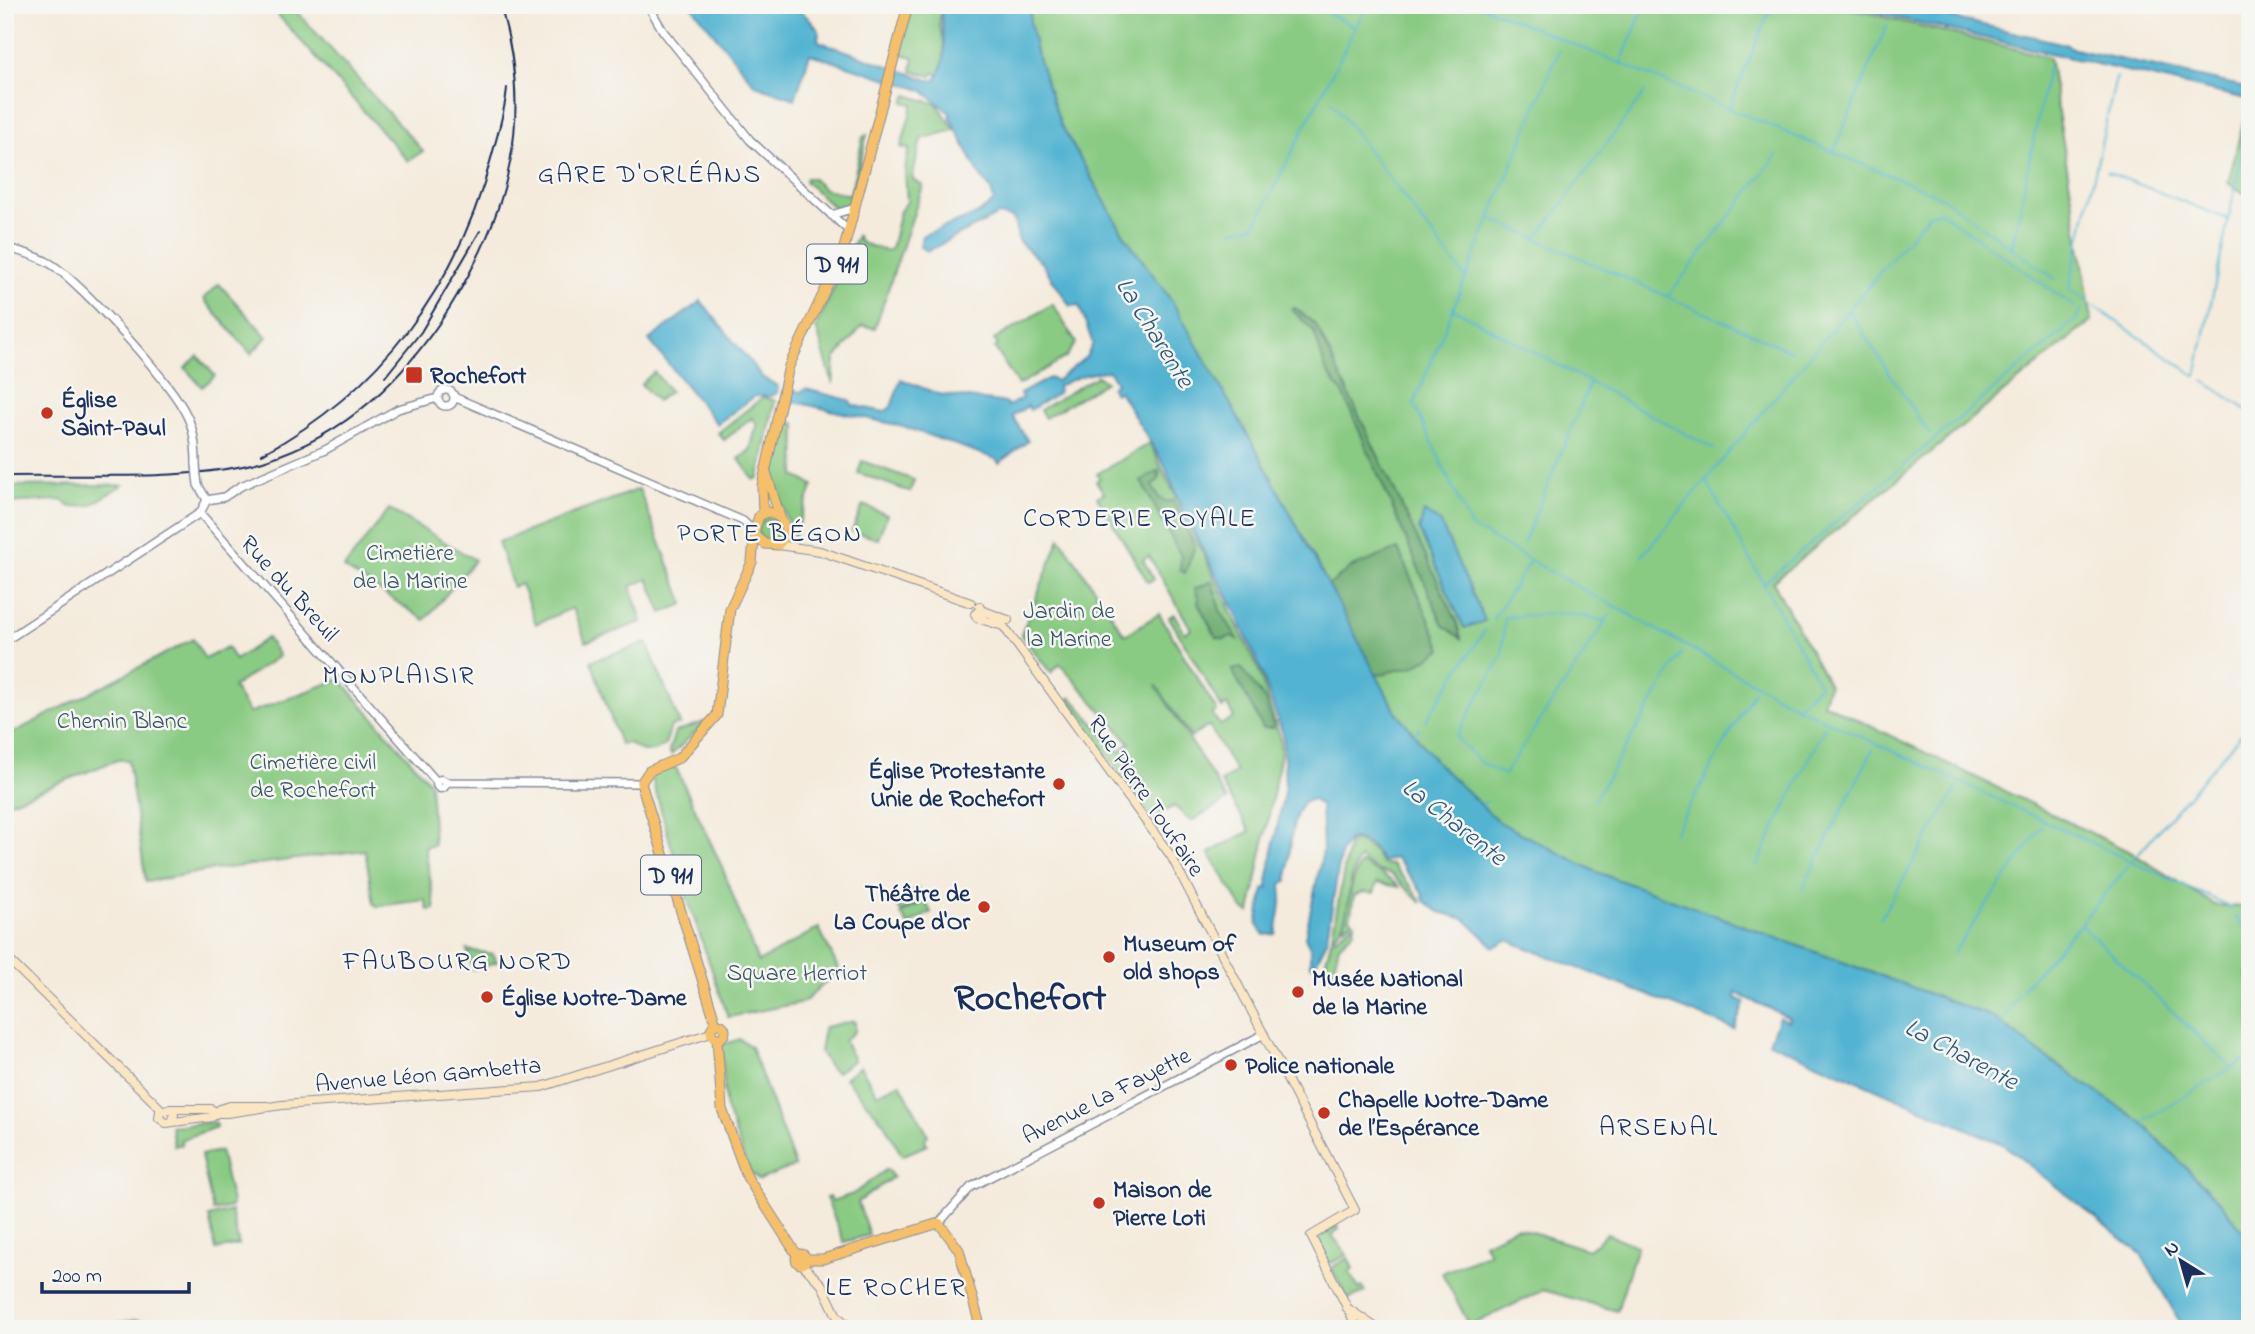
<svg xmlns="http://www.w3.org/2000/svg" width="2255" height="1334" viewBox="0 0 2255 1334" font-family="'Indie Flower',sans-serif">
  <rect width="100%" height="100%" fill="#f6f6f2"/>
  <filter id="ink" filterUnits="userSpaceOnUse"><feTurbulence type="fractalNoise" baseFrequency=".0143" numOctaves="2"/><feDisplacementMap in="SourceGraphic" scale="14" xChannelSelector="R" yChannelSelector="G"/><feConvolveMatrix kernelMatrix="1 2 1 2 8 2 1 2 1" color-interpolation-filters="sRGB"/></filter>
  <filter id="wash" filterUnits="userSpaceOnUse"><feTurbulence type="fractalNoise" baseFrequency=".00686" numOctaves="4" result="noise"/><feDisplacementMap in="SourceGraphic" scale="28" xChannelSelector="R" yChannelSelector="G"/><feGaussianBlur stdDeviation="1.57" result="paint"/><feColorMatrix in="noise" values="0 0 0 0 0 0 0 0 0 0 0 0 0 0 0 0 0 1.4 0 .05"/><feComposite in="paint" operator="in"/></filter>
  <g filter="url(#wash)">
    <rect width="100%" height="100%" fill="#f4ebdc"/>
    <!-- green -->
    <path fill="#8acb83" stroke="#527d70" stroke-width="2" d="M 269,5 L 291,5 L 423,151 L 408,161 Z
      M 923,5 L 941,5 C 941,12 938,22 940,28 C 945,44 949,60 939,76 L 934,72 L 932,76 L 912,71 L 914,57 L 901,54 L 911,8 L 921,11 Z
      M 1019,5 L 1834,5 L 2049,57 L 2092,320 L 1773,582 L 1829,685 L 1823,703 L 2132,853 L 2215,905 L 2242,907 L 2250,903 L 2250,1261 L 1485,834 L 1394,738 L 1110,249 L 1020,43 Z
      M 907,95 L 937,104 L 955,130 L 921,139 L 912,179 L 923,186 L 875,328 L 862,326 L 835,359 L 833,384 L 816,327 L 857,236 L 861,243 L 886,251 L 891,249 L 900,211 L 907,202 L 905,169 L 909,149 L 901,147 L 913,104 L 904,102 Z
      M 2248,103 L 2250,103 L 2250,197 L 2228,183 Z
      M 867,135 L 852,198 L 847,206 L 837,210 L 805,181 L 806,178 L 812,178 L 824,189 L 850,195 L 863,137 Z
      M 219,284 L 267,337 L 251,354 L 206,302 L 204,298 Z
      M 1053,304 L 1076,343 L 1066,357 L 1018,385 L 995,348 L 998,345 L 994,340 Z
      M 198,356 L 215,376 L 202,387 L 185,368 Z
      M 654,372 L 670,391 L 657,401 L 641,384 Z
      M 1097,376 L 1106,382 L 1045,418 L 1040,410 Z
      M 763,397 L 775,401 L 759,477 L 754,480 L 739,459 L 750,450 L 757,425 L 752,418 L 724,440 L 718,433 Z
      M 786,420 L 796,424 L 795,476 L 813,485 L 794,536 C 783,508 757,460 787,436 Z
      M 1150,443 L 1258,668 L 1280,737 L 1281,753 L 1250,913 L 1243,909 L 1209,853 L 1250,831 L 1221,782 L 1236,772 L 1209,726 L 1191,737 L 1156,685 L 1227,800 L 1191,821 L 1174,806 L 1152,819 L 1068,699 L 1071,697 L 1119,752 L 1130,743 L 1060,664 L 1051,673 L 1021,635 L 1060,538 L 1125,635 L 1159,614 L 1217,711 L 1212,714 L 1220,725 L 1234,717 L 1227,705 L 1222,708 L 1169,617 L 1174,614 L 1185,633 L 1191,629 L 1149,556 L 1143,560 L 1154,579 L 1148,582 L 1097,497 L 1104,493 L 1096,481 L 1100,478 L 1097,474 Z
      M 862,461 L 914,480 L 910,492 L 858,473 Z
      M 123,485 L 91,505 L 71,507 L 61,500 L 5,503 L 5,486 Z
      M 639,489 L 684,604 L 662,613 L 648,579 L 631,586 L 642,622 L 586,642 L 572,608 L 536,624 L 521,584 L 513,587 L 498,542 Z
      M 863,505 L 887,515 L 878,539 L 852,531 Z
      M 389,509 L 475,560 L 425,620 L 344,568 Z
      M758 530a12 12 0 1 1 24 0a12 12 0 1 1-24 0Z
      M 267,638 L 279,656 L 233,687 L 249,713 L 340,679 L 430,783 L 434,845 L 425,847 L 435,909 L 428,910 L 425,900 L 377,906 L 374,904 L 365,850 L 205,871 L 146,882 L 128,760 L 117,760 L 5,804 L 5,737 L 193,639 L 205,659 L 227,647 L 235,660 Z
      M 647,643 L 680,724 L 671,726 L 665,745 C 652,755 641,753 629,743 L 620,744 L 591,661 Z
      M 704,722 L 704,724 L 671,755 L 669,751 L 675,732 Z
      M 673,767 L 676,768 L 722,867 L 758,962 L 819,928 L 839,970 L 804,1002 L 728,1017 L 681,880 L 651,775 Z
      M 1356,840 L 1374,851 L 1382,864 L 1393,865 C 1401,877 1417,890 1421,903 L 1391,874 L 1375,870 L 1360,858 C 1343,880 1356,920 1332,937 L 1349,842 Z
      M 1362,863 C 1375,873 1388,875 1399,887 L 1377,883 L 1374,893 L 1363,892 L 1354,896 L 1350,918 L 1353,921 L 1344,927 C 1348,911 1351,873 1362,863 Z
      M 917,888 L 924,900 L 901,912 L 894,901 Z
      M 925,901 L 931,912 L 908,925 L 901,914 Z
      M 1355,923 L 1354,931 L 1339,945 L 1331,979 L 1323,972 L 1331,941 Z
      M 467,950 L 493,954 L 497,962 L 473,969 Z
      M 855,1021 L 855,1031 L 844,1041 L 854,1060 L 837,1072 L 831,1069 L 820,1052 L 824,1027 Z
      M 740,1039 L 751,1047 L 795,1166 L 759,1180 L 749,1171 L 725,1105 L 722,1045 Z
      M 860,1066 L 877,1094 L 900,1083 L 928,1135 L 925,1139 L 927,1145 L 902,1156 L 884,1123 L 845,1078 Z
      M 215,1122 L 216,1127 L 180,1140 L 182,1144 L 174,1146 L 171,1126 Z
      M 220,1151 L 232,1203 L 231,1207 L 213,1211 L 201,1155 Z
      M 887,1169 L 893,1177 L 858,1202 L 869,1235 L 844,1242 L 826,1198 L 830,1197 L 832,1201 L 853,1194 Z
      M 231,1211 L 239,1245 L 216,1250 L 209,1217 Z
      M 1337,1224 L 1339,1229 L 1332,1235 L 1347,1255 L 1329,1264 L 1319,1240 L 1324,1230 Z
      M 1516,1227 L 1588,1250 L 1607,1234 L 1637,1246 L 1617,1311 L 1543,1290 L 1470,1326 L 1442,1273 L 1489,1253 L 1484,1243 Z
      M 1348,1258 L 1353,1269 L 1349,1272 L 1359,1289 L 1362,1287 L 1365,1292 L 1348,1299 L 1331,1268 Z
      M 135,1320 L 187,1328 L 187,1329 L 103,1329 L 102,1326 Z"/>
    <!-- forest -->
    <path fill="#6faf71" stroke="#456f68" stroke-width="2" d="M 1295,308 L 1316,325 L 1456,620 L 1461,638 L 1443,625 L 1343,393 L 1326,371 L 1314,331 L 1291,309 Z
      M 1159,470 L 1159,479 L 1152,486 L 1159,498 L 1167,502 L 1173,500 L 1195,546 L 1185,573 L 1180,570 L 1181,556 L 1141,481 Z
      M 1398,549 L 1442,649 L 1415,666 L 1376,675 L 1328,586 L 1350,568 Z
      M 1212,581 L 1220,610 L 1238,639 L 1232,636 L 1224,639 L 1216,637 L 1198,603 L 1199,599 L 1195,589 Z
      M 1241,668 L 1265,700 L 1274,728 L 1263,728 L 1232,670 Z"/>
    <!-- water -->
    <path fill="#53b4d1" stroke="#377298" stroke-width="2" d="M 691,5 L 796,5 L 819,30 L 818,41 L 928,80 L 936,80 C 952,54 940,32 941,5 L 1031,5 L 1030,21 L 1036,52 L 1061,125 L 1123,233 L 1173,303 L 1261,458 L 1395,710 L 1439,765 L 1499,822 L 1597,872 L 1993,1017 L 2040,1053 L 2141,1122 L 2221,1203 L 2250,1240 L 2250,1329 L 2184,1329 L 2141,1254 L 2004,1145 L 1769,1042 L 1779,1017 L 1788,1021 L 1790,1018 L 1736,993 L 1736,998 L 1745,1002 L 1734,1029 L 1507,940 L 1494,947 L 1465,919 L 1439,912 L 1424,901 L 1422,892 L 1396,858 L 1382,862 C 1376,849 1365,838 1349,839 L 1341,853 L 1326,943 L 1314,966 L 1310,965 L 1310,947 L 1305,937 L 1323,851 L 1321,806 L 1312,799 L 1303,803 C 1288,825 1291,854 1287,881 L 1281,884 L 1282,898 L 1276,934 L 1264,935 L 1257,924 L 1264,888 L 1268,888 L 1268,876 L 1285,787 L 1283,734 L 1259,665 L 1233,607 L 1183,512 L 1165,466 L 1119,391 L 1115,393 L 1111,387 L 1116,383 L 1109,371 C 1093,371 1071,379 1058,386 L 1058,393 L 1030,410 L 1028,406 L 1012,416 L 1028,441 L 999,463 L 996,459 L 905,427 L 791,401 L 785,395 L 787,389 L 801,392 L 806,389 L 849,400 L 852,405 L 884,412 L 891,407 L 901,379 L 938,394 L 1006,403 L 1008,406 L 1022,398 L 1020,394 L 1049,378 L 1056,381 L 1086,357 L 1093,344 L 1079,305 L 1070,306 L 1041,262 L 1019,242 L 1013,218 L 998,215 L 928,251 L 920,247 L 922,236 C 945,225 979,218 994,201 L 991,190 L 979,174 L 950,117 L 950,113 L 922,90 L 810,54 L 795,99 L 755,85 Z
      M 1844,5 L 1896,5 L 2065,44 L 2074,49 L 2250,88 L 2250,100 Z
      M 701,301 L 763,378 L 778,386 L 777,393 L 771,396 L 755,396 L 717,424 L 649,340 Z
      M 1424,512 L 1440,522 L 1485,621 L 1464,628 L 1419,530 Z"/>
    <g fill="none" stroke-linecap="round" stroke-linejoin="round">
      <!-- stream -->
      <path stroke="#53b4d1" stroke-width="2" d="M 1312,5 L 1355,27
        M 1479,5 L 1942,197 L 2012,248
        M 1559,50 L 1414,404 L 1471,527 L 1598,598
        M 1621,62 L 1645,5
        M 2048,67 L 2012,248 L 2056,279
        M 2116,77 L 2069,289 L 2196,376 L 2250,115
        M 1331,101 L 1466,279
        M 1729,108 L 1772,5
        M 1833,153 L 1887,25
        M 2107,172 L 2228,219
        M 1492,219 L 1791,351
        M 1232,231 L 1255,225 L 1367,5
        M 1538,237 L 1645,92
        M 1669,295 L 1777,155
        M 1454,309 L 1714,449
        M 1848,310 L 1930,435
        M 2204,381 L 2250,412
        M 1706,480 L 1820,685 L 1798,706
        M 1523,544 L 1590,383
        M 1642,556 L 1929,214 L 1941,212 L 2074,306
        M 1764,583 L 2076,320 L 2081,310
        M 1603,600 L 1797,707 L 2233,908
        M 1493,619 L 1530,561
        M 1606,621 L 1567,613 L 1505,617 L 1502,656 L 1456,737 L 1479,761 L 1504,775 L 1606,621 L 1610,614
        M 1425,721 L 1485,630
        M 1415,735 L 1419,729
        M 1594,800 L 1682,653
        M 1483,806 L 1486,801
        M 1674,833 L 1754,691
        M 2131,862 L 2250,724
        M 1756,867 L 1825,726
        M 1803,888 L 1873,749
        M 2235,917 L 2250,933
        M 1880,919 L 1957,788
        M 2081,923 L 2128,866
        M 1953,953 L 2042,826
        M 2021,990 L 2080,924 L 2232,1068
        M 2000,1023 L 2018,995
        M 2140,1123 L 2250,1057"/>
    </g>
  </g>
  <g filter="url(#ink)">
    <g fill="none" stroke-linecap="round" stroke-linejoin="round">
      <defs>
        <path id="tertiary" d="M 648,5 L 663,31 L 750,140 L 849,231
          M 831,215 L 855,208
          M 5,247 C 21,252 37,255 51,264 C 82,284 172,383 187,416 C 194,430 196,448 196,464
          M438 398a8 8 0 1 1 16 0a8 8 0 1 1-16 0Z
          M 454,397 L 743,521 L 755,533
          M 197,477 L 198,485 L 207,500
          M 207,500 L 224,497 L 241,486 L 325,450 L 398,409 L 438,398
          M 200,513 L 437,782
          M 5,641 L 200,513 L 207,500
          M436.5 784a4.5 4.5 0 1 1 9 0a4.5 4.5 0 1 1-9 0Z
          M 445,782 L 641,783
          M 939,1223 L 971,1187 L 1264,1034"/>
        <path id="secondary" d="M 778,545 L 820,551 L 971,603
          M 979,606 L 983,614 L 979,619 L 975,614 L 980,610
          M 981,610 L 1008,620
          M 977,618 L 1003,626
          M 1004,627 L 1171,856 L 1355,1210 L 1311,1236 L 1358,1329
          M 5,956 L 161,1109
          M 171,1109 L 211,1109 L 217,1113 L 227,1113 L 282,1105 L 541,1087 L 711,1033
          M 173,1121 L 174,1114 L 171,1109 L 160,1111 L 159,1118 L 166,1123 L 212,1117 L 220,1109 L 230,1106 L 267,1106
          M 802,1264 L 822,1285 L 837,1316 L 852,1329
          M 1346,1307 L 1378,1329"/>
        <path id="primary" d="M 767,475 L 780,517
          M 763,513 L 762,486 L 789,366 L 843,252 L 908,5
          M711 1031a7 7 0 1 1 14 0a7 7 0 1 1-14 0Z
          M 716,1024 L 641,783 L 649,771 L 679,758 L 717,715 L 730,609 L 752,562 L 755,529 L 759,516 L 768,512 C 785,517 792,532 778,545 L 765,544 L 755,536
          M 717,1039 L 722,1109 L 747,1177 L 797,1255
          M796 1259a5 5 0 1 1 10 0a5 5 0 1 1-10 0Z
          M 805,1259 L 823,1259 L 939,1223 L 959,1250 L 981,1329"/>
      </defs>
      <!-- tertiary casing -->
      <use href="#tertiary" stroke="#888d9d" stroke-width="10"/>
      <!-- secondary casing -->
      <use href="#secondary" stroke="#888d9d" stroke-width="10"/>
      <!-- primary casing -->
      <use href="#primary" stroke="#888d9d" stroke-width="11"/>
      <!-- tertiary -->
      <use href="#tertiary" stroke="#fff" stroke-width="7"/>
      <!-- secondary -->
      <use href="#secondary" stroke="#fbe6c4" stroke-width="8"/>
      <!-- primary -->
      <use href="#primary" stroke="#f6c06b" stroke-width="9"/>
      <!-- rail -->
      <path stroke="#1b2f5e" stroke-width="2" d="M 385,377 L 421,332 L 480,231
        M 262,454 C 380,391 459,284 492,155 C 498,133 505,111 507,88
        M 5,476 C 82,474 192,482 263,461 C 347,435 404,379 450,307 C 510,211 534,116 500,5"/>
      <defs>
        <path id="tertiary-bridge" d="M 196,464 L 197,477"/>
      </defs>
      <!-- tertiary-bridge casing -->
      <use href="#tertiary-bridge" stroke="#888d9d" stroke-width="10" stroke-linecap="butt"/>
      <!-- tertiary-bridge -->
      <use href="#tertiary-bridge" stroke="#fff" stroke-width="7"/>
    </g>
  </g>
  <!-- markers -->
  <g fill="#c8321e" stroke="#f6f6f2" stroke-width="2.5">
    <rect x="405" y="366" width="18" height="18" rx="3.5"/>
    <circle cx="47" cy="413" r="7"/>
    <circle cx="1059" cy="784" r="7"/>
    <circle cx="984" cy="907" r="7"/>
    <circle cx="1109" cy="957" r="7"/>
    <circle cx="1298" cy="992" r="7"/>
    <circle cx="487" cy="997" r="7"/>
    <circle cx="1231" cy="1065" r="7"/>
    <circle cx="1324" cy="1113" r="7"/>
    <circle cx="1099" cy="1203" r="7"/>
  </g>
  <g text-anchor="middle" stroke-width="5" stroke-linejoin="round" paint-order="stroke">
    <!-- shield labels -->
    <g fill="#f6f6f2" stroke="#5d6b8a" stroke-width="2">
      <rect x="807" y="244.5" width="60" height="39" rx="5"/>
      <rect x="641" y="855.5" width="60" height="39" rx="5"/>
    </g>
    <g font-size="23" font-weight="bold" fill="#1b2f5e">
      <text x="837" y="272">D 911</text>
      <text x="671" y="883">D 911</text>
    </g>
    <!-- poi labels -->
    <g font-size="24" font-weight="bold" fill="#1b2f5e" stroke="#f6f6f2" text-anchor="start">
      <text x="430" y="383">Rochefort</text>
      <text x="61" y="407">Église<tspan x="61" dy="28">Saint-Paul</tspan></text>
      <text x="1045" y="778" text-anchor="end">Église Protestante<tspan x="1045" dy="28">Unie de Rochefort</tspan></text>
      <text x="970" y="901" text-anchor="end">Théâtre de<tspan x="970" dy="28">La Coupe d'Or</tspan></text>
      <text x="1123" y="951">Museum of<tspan x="1123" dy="28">old shops</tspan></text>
      <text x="1312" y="986">Musée National<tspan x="1312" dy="28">de la Marine</tspan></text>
      <text x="501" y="1005">Église Notre-Dame</text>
      <text x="1245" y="1073">Police nationale</text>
      <text x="1338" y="1107">Chapelle Notre-Dame<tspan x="1338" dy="28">de l’Espérance</tspan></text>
      <text x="1113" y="1197">Maison de<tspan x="1113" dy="28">Pierre Loti</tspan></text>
    </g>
    <!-- park labels -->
    <g font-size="24" fill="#375667" stroke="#f6f6f2">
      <text x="410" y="560">Cimetière<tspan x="410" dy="28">de la Marine</tspan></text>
      <text x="1069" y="618">Jardin de<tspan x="1069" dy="28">la Marine</tspan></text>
      <text x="122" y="728">Chemin Blanc</text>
      <text x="313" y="769">Cimetière civil<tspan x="313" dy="28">de Rochefort</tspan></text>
      <text x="797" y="980">Square Herriot</text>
    </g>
    <!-- street labels -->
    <g font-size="24" fill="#1b2f5e" stroke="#f6f6f2">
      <text transform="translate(290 588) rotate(48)" y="8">Rue du Breuil</text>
      <text transform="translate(1147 795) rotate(56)" y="8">Rue Pierre Toufaire</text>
      <text transform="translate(428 1074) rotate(-5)" y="8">Avenue Léon Gambetta</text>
      <text transform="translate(1106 1095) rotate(-27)" y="8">Avenue La Fayette</text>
    </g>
    <!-- neighbourhood labels -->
    <g font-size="26" letter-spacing="2" fill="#1b2f5e" stroke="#f6f6f2">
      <text x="650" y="182">GARE D'ORLÉANS</text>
      <text x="1140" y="526">CORDERIE ROYALE</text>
      <text x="770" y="541">PORTE BÉGON</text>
      <text x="399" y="683">MONPLAISIR</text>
      <text x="458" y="969">FAUBOURG NORD</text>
      <text x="1659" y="1135">ARSENAL</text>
      <text x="896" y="1295">LE ROCHER</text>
    </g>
    <!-- water labels -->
    <g font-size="26" font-style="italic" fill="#2c5780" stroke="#f6f6f2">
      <text transform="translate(1156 332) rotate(58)" y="9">La Charente</text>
      <text transform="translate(1455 821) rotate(38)" y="9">La Charente</text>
      <text transform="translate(1962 1053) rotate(28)" y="9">La Charente</text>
    </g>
    <!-- town labels -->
    <g font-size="38" font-weight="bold" fill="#1b2f5e" stroke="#f6f6f2">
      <text x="1030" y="1009">Rochefort</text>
    </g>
  </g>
  <!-- margin -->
  <rect width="2255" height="1334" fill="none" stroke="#f6f6f2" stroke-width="28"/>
  <!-- north arrow -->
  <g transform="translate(2181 1261) rotate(323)" stroke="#f6f6f2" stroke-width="5" paint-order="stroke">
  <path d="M0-5L12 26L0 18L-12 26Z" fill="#1b2f5e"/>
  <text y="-10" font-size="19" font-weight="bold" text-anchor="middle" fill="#1b2f5e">N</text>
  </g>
  <!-- scale -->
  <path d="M42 1282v10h147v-10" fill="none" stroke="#1b2f5e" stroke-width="3.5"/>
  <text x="52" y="1282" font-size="21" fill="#1b2f5e" stroke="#f6f6f2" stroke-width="5" paint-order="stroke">200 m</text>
</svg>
